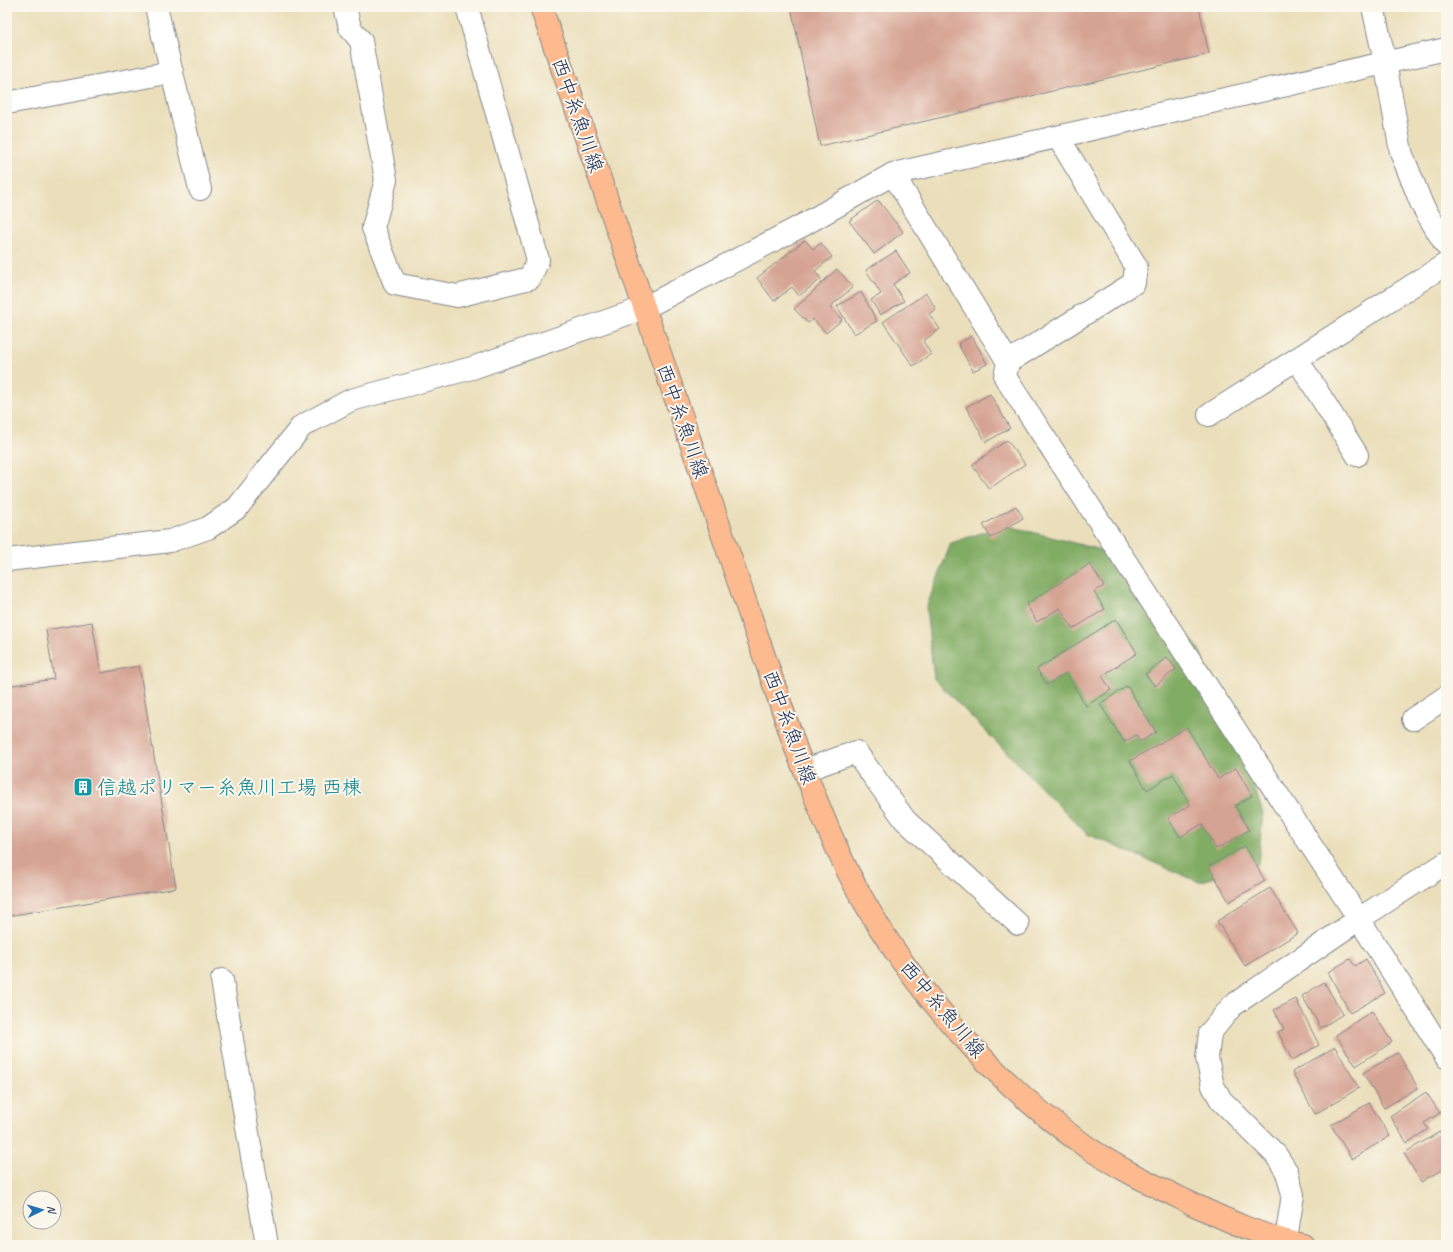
<svg xmlns="http://www.w3.org/2000/svg" width="1453" height="1252" viewBox="0 0 1453 1252" font-family="Caveat,'Klee One',sans-serif">
  <rect width="100%" height="100%" fill="#fbf7ec"/>
  <filter id="ink" filterUnits="userSpaceOnUse"><feTurbulence type="fractalNoise" baseFrequency=".025" numOctaves="2"/><feDisplacementMap in="SourceGraphic" scale="8" xChannelSelector="R" yChannelSelector="G"/><feConvolveMatrix kernelMatrix="1 2 1 2 8 2 1 2 1" color-interpolation-filters="sRGB"/></filter>
  <filter id="wash" filterUnits="userSpaceOnUse"><feTurbulence type="fractalNoise" baseFrequency=".012" numOctaves="4" result="noise"/><feDisplacementMap in="SourceGraphic" scale="16" xChannelSelector="R" yChannelSelector="G"/><feGaussianBlur stdDeviation="0.9" result="paint"/><feColorMatrix in="noise" values="0 0 0 0 0 0 0 0 0 0 0 0 0 0 0 0 0 1.4 0 .05"/><feComposite in="paint" operator="in"/></filter>
  <g filter="url(#wash)">
    <rect width="100%" height="100%" fill="#ebdfbb"/>
    <!-- forest -->
    <path fill="#81ac64" stroke="#4e6e61" d="M 1005,525 L 1109,552 L 1198,647 L 1245,759 L 1263,813 L 1258,864 L 1199,882 L 1087,834 L 934,679 L 926,608 L 951,543 Z"/>
    <g id="blocks">
      <!-- building -->
      <path fill="#d5a393" d="M 791,7 L 1199,7 L 1209,54 L 820,146 Z
        M 878,200 L 903,232 L 874,254 L 849,221 Z
        M 805,240 L 813,249 L 821,243 L 832,257 L 815,271 L 821,279 L 799,296 L 792,287 L 774,301 L 757,278 Z
        M 896,251 L 910,273 L 893,284 L 904,301 L 880,315 L 871,300 L 881,294 L 866,270 Z
        M 837,269 L 853,287 L 830,307 L 842,320 L 826,333 L 813,319 L 808,323 L 794,309 Z
        M 861,292 L 877,321 L 854,334 L 837,306 Z
        M 926,293 L 936,309 L 929,314 L 940,329 L 923,341 L 931,354 L 913,366 L 883,322 Z
        M 972,336 L 987,364 L 973,371 L 958,344 Z
        M 990,394 L 1010,428 L 986,442 L 966,407 Z
        M 1007,440 L 1025,464 L 989,489 L 972,465 Z
        M 1016,506 L 1023,518 L 991,538 L 983,525 Z
        M 1090,564 L 1104,586 L 1094,592 L 1105,609 L 1073,629 L 1060,608 L 1037,622 L 1026,604 Z
        M 1116,619 L 1137,653 L 1102,676 L 1111,690 L 1086,706 L 1066,673 L 1047,685 L 1037,669 Z
        M 92,622 L 101,673 L 139,666 L 176,888 L 7,916 L 7,686 L 54,679 L 46,630 Z
        M 1167,657 L 1176,669 L 1155,686 L 1145,674 Z
        M 1127,686 L 1156,732 L 1140,742 L 1136,735 L 1124,742 L 1100,704 Z
        M 1187,727 L 1218,779 L 1236,768 L 1252,796 L 1235,806 L 1249,830 L 1216,849 L 1202,824 L 1180,837 L 1168,818 L 1190,805 L 1173,774 L 1147,790 L 1130,761 Z
        M 1245,846 L 1265,881 L 1229,902 L 1209,866 Z
        M 1270,888 L 1298,933 L 1245,966 L 1217,921 Z
        M 1350,959 L 1355,966 L 1366,959 L 1385,993 L 1350,1013 L 1328,972 Z
        M 1324,982 L 1343,1014 L 1321,1028 L 1302,996 Z
        M 1296,999 L 1319,1045 L 1292,1060 L 1278,1032 L 1284,1029 L 1274,1010 Z
        M 1372,1011 L 1392,1042 L 1356,1066 L 1336,1035 Z
        M 1335,1047 L 1359,1088 L 1315,1114 L 1292,1072 Z
        M 1398,1053 L 1418,1088 L 1384,1108 L 1363,1073 Z
        M 1426,1092 L 1440,1113 L 1424,1123 L 1428,1129 L 1407,1143 L 1390,1116 Z
        M 1369,1103 L 1390,1136 L 1352,1159 L 1331,1125 Z
        M 1443,1130 L 1446,1136 L 1446,1167 L 1421,1182 L 1404,1153 Z"/>
    </g>
  </g>
  <g filter="url(#ink)">
    <use href="#blocks" fill-opacity="0" stroke="#83878c" stroke-width="1"/>
    <g fill="none" stroke-linecap="round" stroke-linejoin="round">
      <defs>
        <path id="minor" d="M 156,7 L 200,189
          M 345,7 L 350,28 L 361,41 L 386,180 L 373,228 L 395,284 L 457,296 L 530,278 L 538,260 L 467,7
          M 1373,7 L 1385,62 L 1401,152 L 1422,205 L 1446,245
          M 7,103 L 172,72
          M 893,174 L 1008,362 L 1005,377 L 1359,919 L 1446,1057
          M 1297,359 L 1357,455
          M 1008,362 L 1134,283 L 1136,266 L 1058,137
          M 1209,415 L 1446,264
          M 7,560 L 170,541 L 208,528 L 237,508 L 302,426 L 351,400 L 472,368 L 644,308 L 805,224 L 893,174 L 1446,49
          M 1413,719 L 1446,697
          M 805,770 L 856,752 L 905,820 L 1018,924
          M 222,980 L 267,1245
          M 1285,1245 L 1293,1195 L 1287,1172 L 1276,1155 L 1221,1100 L 1213,1086 L 1207,1058 L 1210,1033 L 1232,1006 L 1359,919 L 1446,863"/>
        <path id="major" d="M 541,7 L 796,749 C 816,799 835,851 862,898 C 915,992 996,1083 1084,1145 C 1114,1166 1149,1183 1182,1199 C 1222,1218 1259,1236 1303,1245"/>
      </defs>
      <!-- minor casing -->
      <use href="#minor" stroke="#83878c" stroke-width="24"/>
      <!-- major casing -->
      <use href="#major" stroke="#83878c" stroke-width="24"/>
      <!-- minor -->
      <use href="#minor" stroke="#fff" stroke-width="22"/>
      <!-- major -->
      <use href="#major" stroke="#fcba8e" stroke-width="22"/>
    </g>
  </g>
  <!-- icons -->
  <defs>
    <symbol id="building-square" viewBox="-11 -11 22 22"><rect x="-9" y="-9" width="18" height="18" rx="4" fill="#0f9aa8" stroke="#fbf7ec"/><path d="M-4-6H4V6H1V3H-1V6H-4ZM-2.5-4.3h1.7v1.8h-1.7ZM.8-4.3h1.7v1.8H.8ZM-2.5-1h1.7V.8h-1.7ZM.8-1h1.7V.8H.8Z" fill="#fff"/></symbol>
  </defs>
  <g fill-rule="evenodd">
    <use href="#building-square" x="72" y="776" width="22" height="22"/>
  </g>
  <g text-anchor="middle" stroke-width="4" stroke-linejoin="round" paint-order="stroke">
    <!-- street labels -->
    <g font-size="20" fill="#1b2f5e" stroke="#fbf7ec">
      <text transform="translate(578 115) rotate(71)" y="7">西中糸魚川線</text>
      <text transform="translate(683 421) rotate(71)" y="7">西中糸魚川線</text>
      <text transform="translate(790 727) rotate(70)" y="7">西中糸魚川線</text>
      <text transform="translate(943 1009) rotate(50)" y="7">西中糸魚川線</text>
    </g>
    <!-- culture labels -->
    <g font-size="20" fill="#0d838f" stroke="#fbf7ec" text-anchor="start">
      <text x="97" y="794">信越ポリマー糸魚川工場 西棟</text>
    </g>
  </g>
  <!-- margin -->
  <rect width="1453" height="1252" fill="none" stroke="#fbf7ec" stroke-width="24"/>
  <!-- north arrow -->
  <g transform="translate(42 1210) rotate(85)"><circle r="19" fill="#fbf7ec" stroke="#a1a7b3"/>
  <path d="M0-3L7 15L0 10L-7 15Z" fill="#1f6fb2"/>
  <text y="-6" font-size="11" font-weight="bold" text-anchor="middle" fill="#1b2f5e">N</text>
  </g>
</svg>
